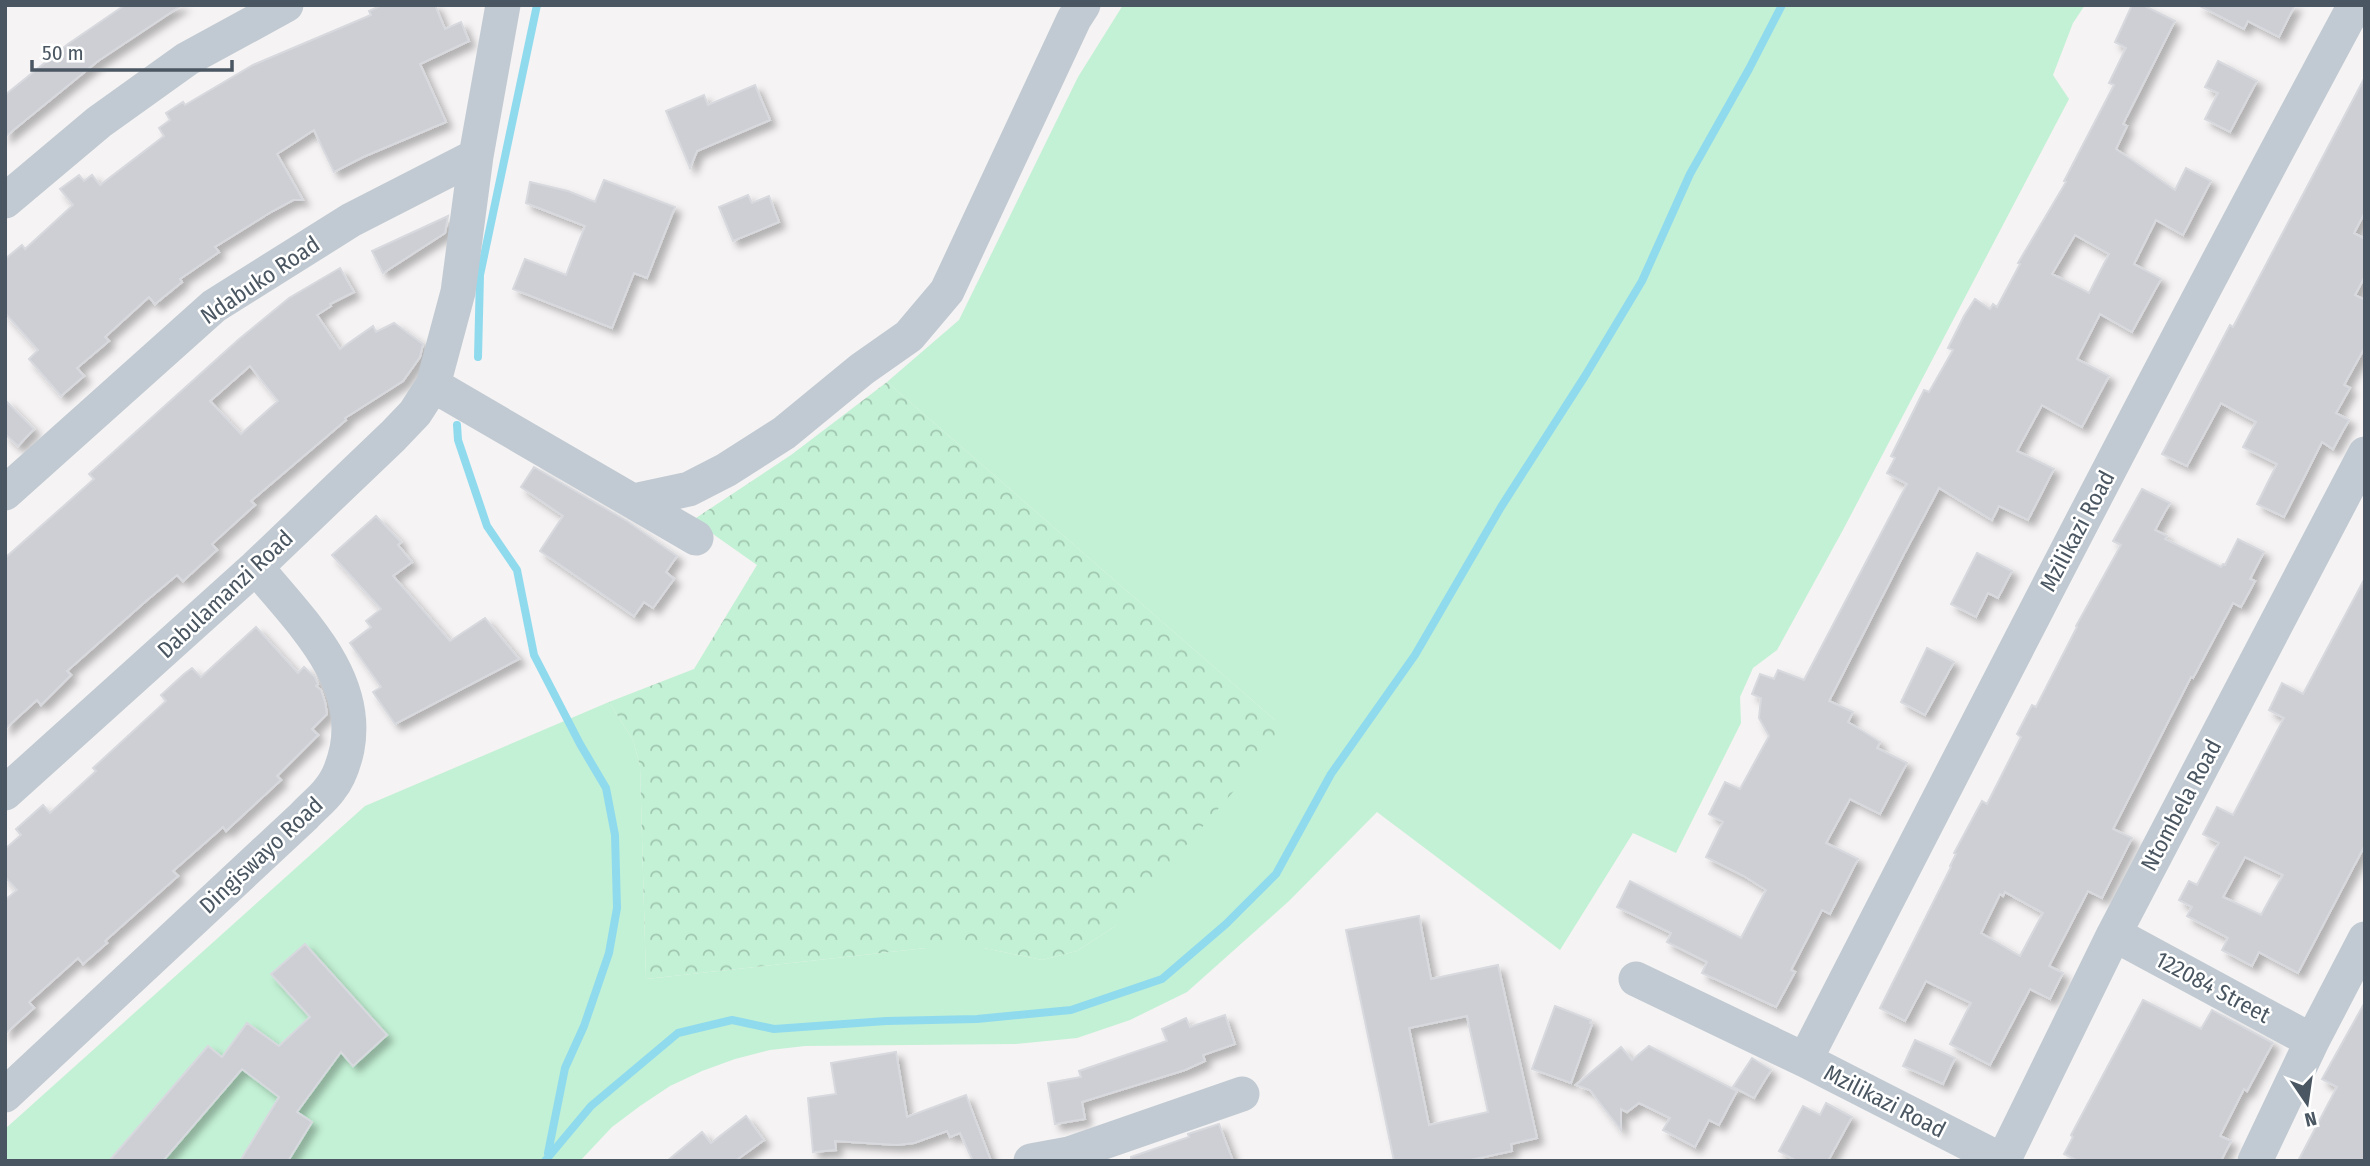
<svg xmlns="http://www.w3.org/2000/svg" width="2370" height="1166" viewBox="0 0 2370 1166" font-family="'Fira Sans Condensed',sans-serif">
  <defs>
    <pattern id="forest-crowns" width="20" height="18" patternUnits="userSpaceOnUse" patternTransform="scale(1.75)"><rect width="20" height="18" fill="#c3f1d5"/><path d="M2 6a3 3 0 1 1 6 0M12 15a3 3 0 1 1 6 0" fill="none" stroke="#a0c6b0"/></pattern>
    <filter id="shadow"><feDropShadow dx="6" dy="6" stdDeviation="3.5" flood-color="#0004"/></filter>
  </defs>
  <rect width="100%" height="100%" fill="#f5f3f3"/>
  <!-- grass -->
  <path fill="#c3f1d5" d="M 1123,5 L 2085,5 L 2073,23 L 2053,75 L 2069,99 L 1844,528 L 1777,650 L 1753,668 L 1740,697 L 1741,723 L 1676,853 L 1633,833 L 1560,950 L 1377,812 L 1289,901 L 1187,992 L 1130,1020 L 1077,1038 L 1015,1044 L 805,1046 L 770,1050 L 735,1059 L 702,1071 L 670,1086 L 640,1106 L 612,1127 L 580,1161 L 5,1161 L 5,1129 L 365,806 L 609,702 L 633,740 L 640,766 L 646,979 L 926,948 L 984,948 L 1042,960 L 1077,951 L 1114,927 L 1275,720 L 887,382 L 959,320 L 1078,77 Z"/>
  <!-- forest -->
  <path fill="url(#forest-crowns)" d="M 887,382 L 1275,720 L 1278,741 L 1114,927 L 1077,951 L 1042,960 L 984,948 L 926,948 L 646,979 L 640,766 L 633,740 L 609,702 L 694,669 L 757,565 L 693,520 L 791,455 Z"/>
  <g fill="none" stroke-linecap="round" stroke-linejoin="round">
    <!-- stream -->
    <path stroke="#90daee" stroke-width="8" d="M 478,357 L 480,275 L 537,5
      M 457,425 L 458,440 L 487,526 L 517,570 L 534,655 L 580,744 L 606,788 L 615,835 L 617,908 L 609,953 L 584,1026 L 565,1068 L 548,1153
      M 545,1161 L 591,1106 L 678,1033 L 732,1020 L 774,1029 L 886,1021 L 977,1019 L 1071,1010 L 1162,979 L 1226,924 L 1276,874 L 1331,774 L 1415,655 L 1501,507 L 1585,376 L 1642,281 L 1690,174 L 1749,69 L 1782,5"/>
  </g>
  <!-- building -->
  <path fill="#cdcfd5" stroke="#d7d9de" stroke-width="2" fill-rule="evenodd" filter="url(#shadow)" d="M 125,5 L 182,5 L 98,61 L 5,137 L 5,95 L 68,44 Z
    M 382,5 L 435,5 L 445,29 L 461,22 L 469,41 L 420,64 L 446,122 L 363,157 L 334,172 L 314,130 L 277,154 L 303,200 L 293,200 L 271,212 L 215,247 L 219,252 L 180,279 L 182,282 L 155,304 L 149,297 L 105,337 L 109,341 L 77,368 L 84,376 L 61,396 L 29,359 L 38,350 L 5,313 L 5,259 L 22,245 L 25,249 L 73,205 L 60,189 L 79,175 L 84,181 L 92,175 L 100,185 L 164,136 L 159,128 L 170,120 L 166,113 L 183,102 L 185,105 L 253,65 L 371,15 L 369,11 Z
    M 2132,5 L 2143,5 L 2175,21 L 2123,124 L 2127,126 L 2116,149 L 2175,190 L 2186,168 L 2211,181 L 2183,235 L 2156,220 L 2134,264 L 2161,279 L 2132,332 L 2100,314 L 2077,359 L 2109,376 L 2082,427 L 2042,405 L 2017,451 L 2054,469 L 2028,520 L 1999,506 L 1992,520 L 1939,488 L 1904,554 L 1829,701 L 1853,712 L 1848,722 L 1880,742 L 1877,748 L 1907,763 L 1880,814 L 1850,799 L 1826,843 L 1858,859 L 1830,914 L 1822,910 L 1791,970 L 1795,972 L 1776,1007 L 1702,973 L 1707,962 L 1667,942 L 1671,933 L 1617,907 L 1630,881 L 1741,938 L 1766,890 L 1744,876 L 1706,857 L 1723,822 L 1709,814 L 1725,782 L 1740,789 L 1769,736 L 1759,718 L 1761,698 L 1752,694 L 1760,674 L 1774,679 L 1778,670 L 1804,680 L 1907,484 L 1887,473 L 1895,458 L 1891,456 L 1924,390 L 1929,392 L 1953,350 L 1948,348 L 1964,316 L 1975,299 L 1990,309 L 1993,304 L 1997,307 L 2020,264 L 2018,263 L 2066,182 L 2064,181 L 2114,85 L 2109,83 L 2126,48 L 2115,42 ZM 2075,235 L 2109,254 L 2089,293 L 2052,274 Z
    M 2198,5 L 2295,5 L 2279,37 L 2248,21 L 2244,29 Z
    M 2218,61 L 2257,81 L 2230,132 L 2205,119 L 2218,93 L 2205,87 Z
    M 2365,77 L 2365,212 L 2354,233 L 2365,239 L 2365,276 L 2355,295 L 2365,300 L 2365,347 L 2344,385 L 2350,388 L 2336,413 L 2349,420 L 2333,449 L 2322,442 L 2284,517 L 2257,504 L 2277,464 L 2243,447 L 2256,422 L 2221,403 L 2187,466 L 2162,454 L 2230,325 L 2233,327 Z
    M 755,85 L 770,120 L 697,151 L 690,168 L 666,111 L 704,95 L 708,105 Z
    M 604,180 L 675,207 L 647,278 L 634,273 L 612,328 L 513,289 L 525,259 L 566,275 L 585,226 L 526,203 L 530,182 L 568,191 L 595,202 Z
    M 748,195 L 752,203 L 769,196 L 779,222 L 733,241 L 719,207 Z
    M 448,216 L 445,233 L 383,273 L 372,251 Z
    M 340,268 L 354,292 L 330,304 L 331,306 L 317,315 L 340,349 L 373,326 L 376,332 L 394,323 L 423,344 L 420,357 L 403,381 L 345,418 L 346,420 L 251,501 L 255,505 L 212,544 L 217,550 L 183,581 L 177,575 L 146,601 L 67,671 L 71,675 L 41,705 L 37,700 L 5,729 L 5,558 L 94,479 L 89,474 L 238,340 L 289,298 ZM 250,366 L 278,401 L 241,434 L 210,401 Z
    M 5,400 L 34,429 L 18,446 L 5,434 Z
    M 534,467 L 627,521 L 677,556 L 666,572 L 674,579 L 653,608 L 644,602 L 634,616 L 540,551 L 563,516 L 521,487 Z
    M 2142,489 L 2170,503 L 2155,530 L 2167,536 L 2165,539 L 2221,567 L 2223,564 L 2225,565 L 2238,539 L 2264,552 L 2250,579 L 2255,581 L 2241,607 L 2233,603 L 2193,678 L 2191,677 L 2113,829 L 2132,838 L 2102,898 L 2088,891 L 2049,966 L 2063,973 L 2050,999 L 2030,989 L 1990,1065 L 1950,1044 L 1971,1003 L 1926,981 L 1905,1021 L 1880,1008 L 1951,867 L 1950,866 L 1956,854 L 1954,853 L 1982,801 L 1987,804 L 2021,737 L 2017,734 L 2032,705 L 2036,707 L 2077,627 L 2076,626 L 2121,545 L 2113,541 ZM 2005,892 L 2043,913 L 2020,956 L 1981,933 L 2000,894 L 2003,896 Z
    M 376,516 L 401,542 L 398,545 L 412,562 L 393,576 L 450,641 L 485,618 L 519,659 L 395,724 L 373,692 L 381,687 L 350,643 L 371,627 L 366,621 L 381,609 L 332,555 Z
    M 1977,553 L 2012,571 L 1998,598 L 1988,593 L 1976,617 L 1951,604 Z
    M 2365,578 L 2365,845 L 2298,973 L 2259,952 L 2252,966 L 2222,950 L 2228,938 L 2187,916 L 2192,907 L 2179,900 L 2189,881 L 2197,885 L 2219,843 L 2203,834 L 2217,807 L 2233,815 L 2284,718 L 2269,710 L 2282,683 L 2303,694 ZM 2245,857 L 2283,875 L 2261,915 L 2223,897 Z
    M 256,627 L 298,673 L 304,667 L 315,677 L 318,684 L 316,686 L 321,690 L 325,702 L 327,714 L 312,729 L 318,735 L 277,776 L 281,780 L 226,831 L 223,827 L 173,871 L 178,876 L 105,941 L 107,943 L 83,964 L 78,958 L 29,1002 L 34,1008 L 5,1034 L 5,900 L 17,890 L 5,877 L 5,849 L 21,835 L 16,829 L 43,805 L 50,813 L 96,771 L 93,768 L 166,701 L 161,695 L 184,674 L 192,668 L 201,677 Z
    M 1927,648 L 1954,662 L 1925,715 L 1901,702 Z
    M 1419,916 L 1431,979 L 1498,965 L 1537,1138 L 1511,1144 L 1512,1151 L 1466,1161 L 1394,1161 L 1346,930 ZM 1467,1016 L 1488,1112 L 1429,1125 L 1409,1028 Z
    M 305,944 L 387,1035 L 353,1066 L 341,1052 L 297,1112 L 312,1122 L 288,1161 L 240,1161 L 279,1097 L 242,1069 L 163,1161 L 109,1161 L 208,1046 L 222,1057 L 247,1023 L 279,1046 L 310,1017 L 271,974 Z
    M 2143,1000 L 2201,1029 L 2212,1010 L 2273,1043 L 2247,1091 L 2244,1089 L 2220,1136 L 2231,1141 L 2221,1161 L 2078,1161 L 2064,1154 L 2073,1137 L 2071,1135 Z
    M 2365,1002 L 2365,1161 L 2298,1161 L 2337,1087 L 2322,1079 Z
    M 1555,1006 L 1591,1020 L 1590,1023 L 1592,1024 L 1571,1083 L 1532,1069 Z
    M 1225,1015 L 1235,1044 L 1203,1055 L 1205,1061 L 1185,1070 L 1082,1102 L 1085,1119 L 1055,1124 L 1048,1083 L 1081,1077 L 1079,1071 L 1167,1041 L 1162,1029 L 1186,1018 L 1190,1027 Z
    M 1915,1040 L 1955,1058 L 1943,1084 L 1903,1066 Z
    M 1649,1046 L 1737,1091 L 1719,1125 L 1709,1120 L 1695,1147 L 1663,1130 L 1670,1118 L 1639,1103 L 1627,1112 L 1621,1109 L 1621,1130 L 1590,1090 L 1576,1085 L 1621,1047 L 1632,1060 Z
    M 896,1052 L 907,1117 L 966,1095 L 991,1161 L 973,1161 L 960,1133 L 950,1137 L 947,1131 L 914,1143 L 897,1145 L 835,1141 L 836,1150 L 813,1152 L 808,1098 L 836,1094 L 831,1063 Z
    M 1752,1058 L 1771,1070 L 1754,1098 L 1733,1087 Z
    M 1826,1103 L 1852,1117 L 1828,1161 L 1797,1161 L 1779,1151 L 1803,1106 L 1820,1115 Z
    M 746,1116 L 764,1140 L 735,1161 L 667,1161 L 702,1132 L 711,1143 Z
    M 1219,1124 L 1233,1161 L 1131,1161 L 1131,1157 L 1189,1137 L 1188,1134 Z"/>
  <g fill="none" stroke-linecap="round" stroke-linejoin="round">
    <!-- minor -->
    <path stroke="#c1cad2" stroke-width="35" d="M 5,201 L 99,122 L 187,59 L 286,5
      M 433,385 L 696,538
      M 5,493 L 214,306 L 351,220 L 476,156
      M 633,501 L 689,489 L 726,470 L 784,433 L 862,369 L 909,336 L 947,291 L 1074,19 L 1083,5
      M 5,793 L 256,567 L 393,436 L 415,413 L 433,385 L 458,292 L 476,156 L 503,5
      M 2114,934 L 2312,1041
      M 1636,979 L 1805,1060 L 2003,1161
      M 1805,1060 C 1986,707 2167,354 2355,5
      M 5,1095 L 304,816 C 312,807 323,799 330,789 C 339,778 344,763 347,749 C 361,676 298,619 256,567
      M 1031,1161 L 1069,1154 L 1242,1094
      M 2003,1161 L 2114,934 L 2365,454
      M 2255,1161 L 2312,1041 L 2365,939"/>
  </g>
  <g text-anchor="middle" stroke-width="5" stroke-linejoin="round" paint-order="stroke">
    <!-- street labels -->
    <g font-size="23" fill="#4a5661" stroke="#fff">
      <text transform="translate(260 280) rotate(-34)" y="8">Ndabuko Road</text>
      <text transform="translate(2077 531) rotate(-62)" y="8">Mzilikazi Road</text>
      <text transform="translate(225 594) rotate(-43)" y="8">Dabulamanzi Road</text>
      <text transform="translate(2181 805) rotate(-62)" y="8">Ntombela Road</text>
      <text transform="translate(261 855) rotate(-43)" y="8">Dingiswayo Road</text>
      <text transform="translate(2213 987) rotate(28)" y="8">122084 Street</text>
      <text transform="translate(1885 1101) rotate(27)" y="8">Mzilikazi Road</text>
    </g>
  </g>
  <!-- border -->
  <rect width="2370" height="1166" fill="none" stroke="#4a5661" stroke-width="14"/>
  <!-- north arrow -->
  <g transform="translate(2307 1103) rotate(167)" stroke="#ffffff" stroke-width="5" paint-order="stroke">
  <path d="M0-5L12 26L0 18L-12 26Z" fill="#4a5661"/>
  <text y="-10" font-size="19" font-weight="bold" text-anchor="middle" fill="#4a5661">N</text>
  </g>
  <!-- scale -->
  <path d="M32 60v10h200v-10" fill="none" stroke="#4a5661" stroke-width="3.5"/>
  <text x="42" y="60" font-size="21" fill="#4a5661" stroke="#ffffff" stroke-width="5" paint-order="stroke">50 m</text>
</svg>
